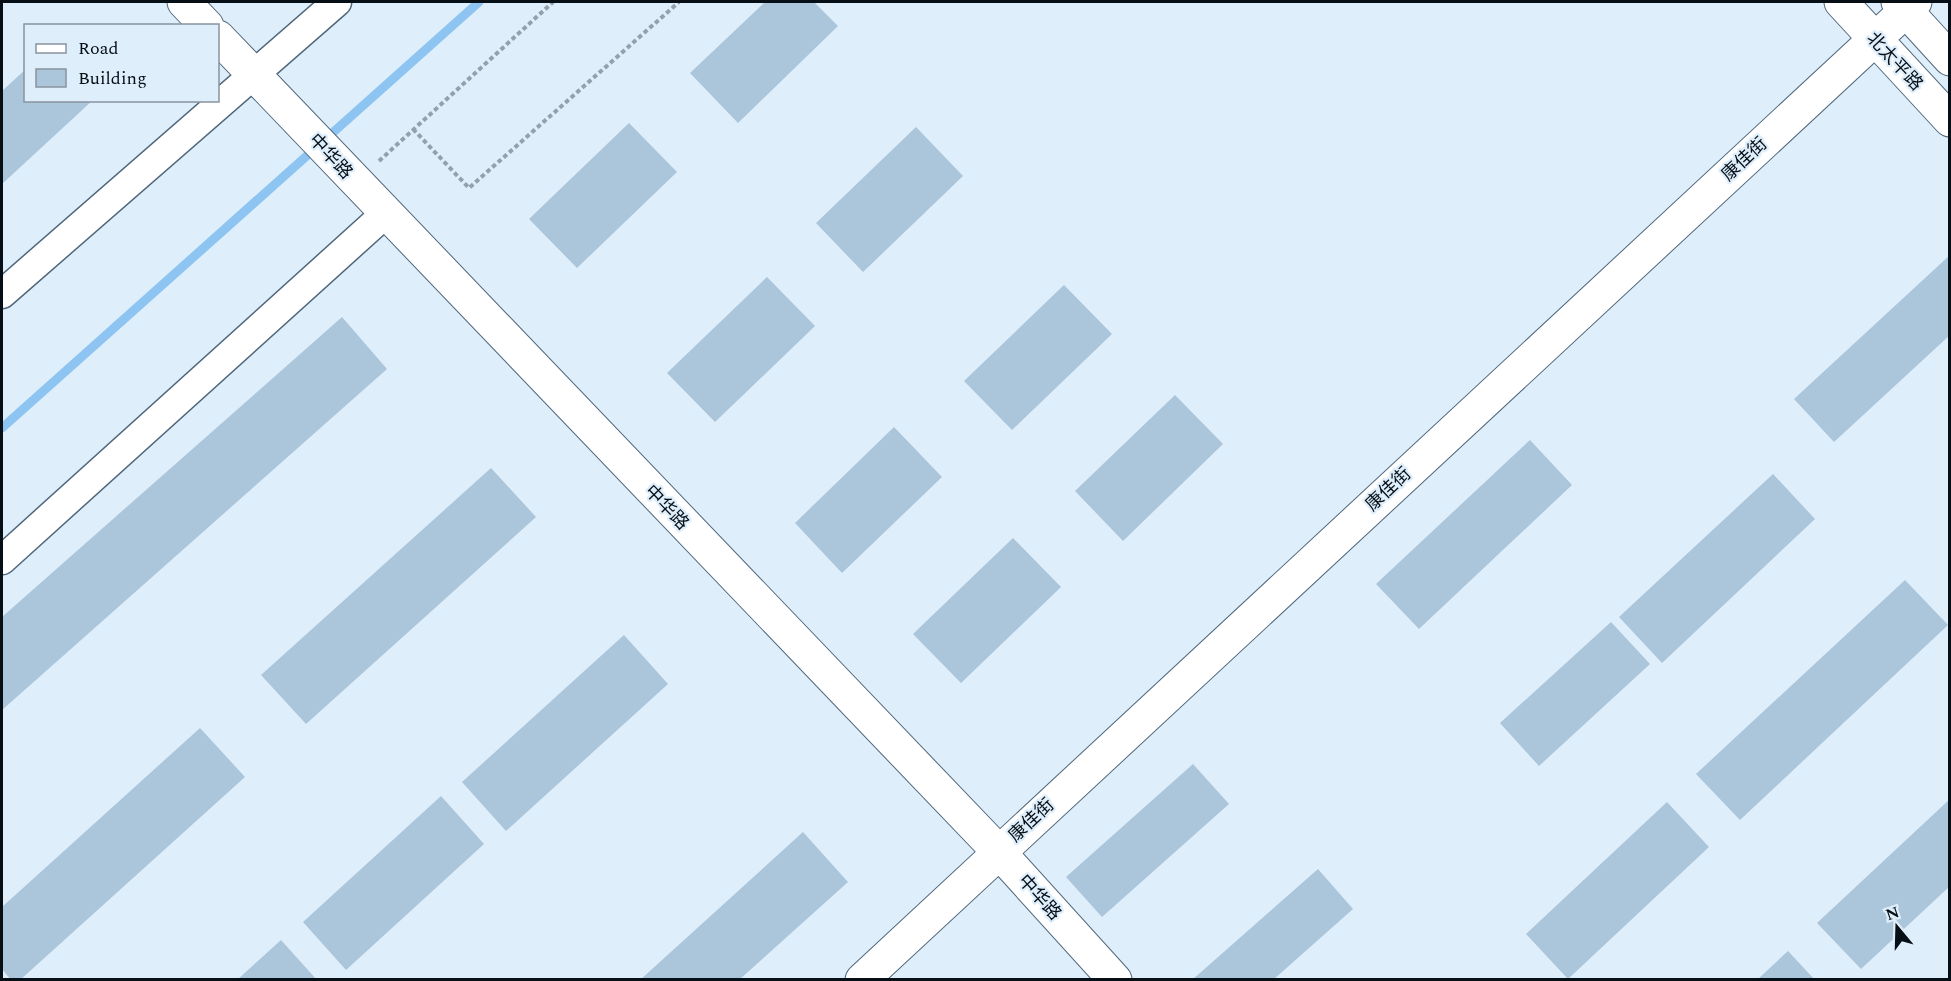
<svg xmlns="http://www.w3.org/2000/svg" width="1951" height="981" viewBox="0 0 1951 981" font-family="Spectral,'Noto Sans SC',serif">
  <rect width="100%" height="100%" fill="#deeefb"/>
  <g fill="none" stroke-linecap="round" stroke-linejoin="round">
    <!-- stream -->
    <path stroke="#8ec4f1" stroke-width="9" d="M 2,428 L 479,2"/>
  </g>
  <!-- building -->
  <path fill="#abc5da" d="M 765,2 L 814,2 L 838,26 L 738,123 L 690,73 Z
    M 26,69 L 26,100 L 93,100 L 2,184 L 2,91 Z
    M 629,123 L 677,172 L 577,268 L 529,219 Z
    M 916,127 L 963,176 L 863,272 L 816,223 Z
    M 1950,255 L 1950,335 L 1834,442 L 1794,399 Z
    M 767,277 L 815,326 L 715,422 L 667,373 Z
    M 1064,285 L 1112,334 L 1012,430 L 964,381 Z
    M 342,317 L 387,369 L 2,710 L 2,617 Z
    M 1175,395 L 1223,444 L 1123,541 L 1075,491 Z
    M 894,427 L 942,477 L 842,573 L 795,523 Z
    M 1530,440 L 1572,485 L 1419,629 L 1376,584 Z
    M 491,468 L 536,517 L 306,724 L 261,675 Z
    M 1773,474 L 1815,519 L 1662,663 L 1619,617 Z
    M 1013,538 L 1061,587 L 961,683 L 913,634 Z
    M 1905,580 L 1948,625 L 1740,820 L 1696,774 Z
    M 1611,622 L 1650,664 L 1539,766 L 1500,723 Z
    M 624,635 L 668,684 L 506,831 L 462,782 Z
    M 200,728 L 245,777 L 20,980 L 11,980 L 2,969 L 2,907 Z
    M 1193,764 L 1229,804 L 1102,917 L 1066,877 Z
    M 441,796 L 484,844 L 346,970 L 303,922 Z
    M 1950,799 L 1950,886 L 1861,969 L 1817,923 Z
    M 1667,802 L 1709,847 L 1568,979 L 1526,934 Z
    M 803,832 L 848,882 L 739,980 L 640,980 Z
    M 1318,869 L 1353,909 L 1273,980 L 1192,980 Z
    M 281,940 L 317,980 L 237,980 Z
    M 1788,951 L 1815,980 L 1757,980 Z"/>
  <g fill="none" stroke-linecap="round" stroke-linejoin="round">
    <defs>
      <path id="street" d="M 2,294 L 337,2
        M 2,560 L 385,214"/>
      <path id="secondary" d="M 184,2 L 207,26
        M 1841,2 L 1950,120
        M 1898,2 L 1950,59
        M 218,37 L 998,851 L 1115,980
        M 862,980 L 1915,2"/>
    </defs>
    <!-- street casing -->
    <use href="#street" stroke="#50677b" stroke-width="31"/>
    <!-- secondary casing -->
    <use href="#secondary" stroke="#50677b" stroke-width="35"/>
    <!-- path -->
    <path stroke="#93a1ac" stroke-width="4" stroke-dasharray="4.5 3" stroke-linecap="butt" d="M 413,129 L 469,188 L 679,2
      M 379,161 L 553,2"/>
    <!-- street -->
    <use href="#street" stroke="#fff" stroke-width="28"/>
    <!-- secondary -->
    <use href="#secondary" stroke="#fff" stroke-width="33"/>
  </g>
  <g text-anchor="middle" stroke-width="4.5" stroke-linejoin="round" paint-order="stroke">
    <!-- street labels -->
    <g font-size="18" fill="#060e16" stroke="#deeefb">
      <text transform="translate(1895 61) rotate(47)" y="6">北太平路</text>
      <text transform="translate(331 156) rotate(47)" y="6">中华路</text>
      <text transform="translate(1744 159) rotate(-43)" y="6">康佳街</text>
      <text transform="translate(1388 489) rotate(-43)" y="6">康佳街</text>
      <text transform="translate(667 507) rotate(46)" y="6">中华路</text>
      <text transform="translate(1031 820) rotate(-43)" y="6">康佳街</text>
      <text transform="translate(1040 897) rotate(48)" y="6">中华路</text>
    </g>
  </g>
  <!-- border -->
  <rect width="1951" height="981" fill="none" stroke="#060e16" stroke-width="6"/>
  <!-- legend -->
  <rect x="24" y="24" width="195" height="78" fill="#deeefb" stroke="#88949f" stroke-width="1.5"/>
  <rect x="36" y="44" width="30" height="9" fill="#ffffff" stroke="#88949f" stroke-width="1.5"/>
  <text x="78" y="54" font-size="18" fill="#060e16">Road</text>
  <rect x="36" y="69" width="30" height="18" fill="#abc5da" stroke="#88949f" stroke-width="1.5"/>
  <text x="78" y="84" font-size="18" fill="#060e16">Building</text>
  <!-- north arrow -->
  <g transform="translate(1897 927) rotate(341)" stroke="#deeefb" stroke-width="4.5" paint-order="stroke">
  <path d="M0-4.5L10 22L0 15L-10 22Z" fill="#060e16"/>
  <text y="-9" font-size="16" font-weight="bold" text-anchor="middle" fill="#060e16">N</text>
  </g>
</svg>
